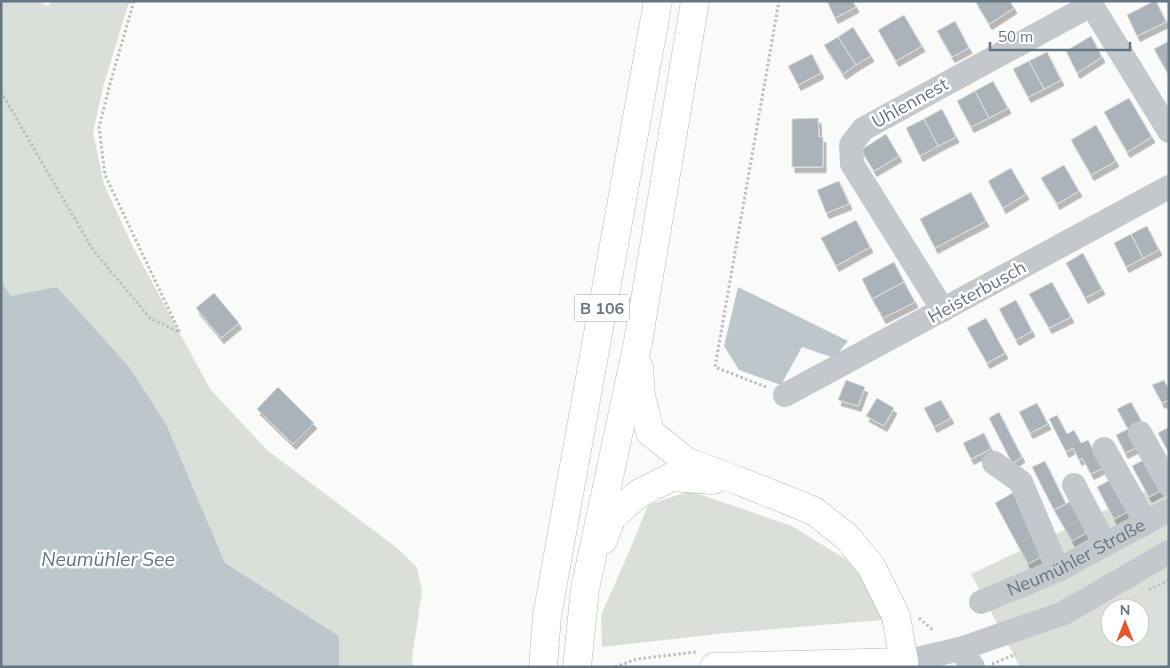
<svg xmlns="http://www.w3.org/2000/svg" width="1170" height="668" viewBox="0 0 1170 668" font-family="Mulish,sans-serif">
  <defs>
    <filter id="shadow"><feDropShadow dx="3" dy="5.5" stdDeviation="0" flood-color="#0004"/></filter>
  </defs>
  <rect width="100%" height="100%" fill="#fafaf8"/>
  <!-- green -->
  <path fill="#dadfd7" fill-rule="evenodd" d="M 1,1 L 36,1 L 48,6 L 52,1 L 139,1 L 128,5 L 103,87 L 93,133 L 104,184 L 132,245 L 210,389 L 267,450 L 397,548 L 417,567 L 422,592 L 412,658 L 413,667 L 339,667 L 339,636 L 225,563 L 167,426 L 11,296 L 1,281 Z
    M 1169,480 L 1169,667 L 1020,667 L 971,574 ZM 1110,608 L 1140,608 L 1140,638 L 1110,638 Z
    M 690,491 L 792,526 L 858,567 L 882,620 L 727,633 L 602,647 L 601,615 L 629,552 L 648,505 Z"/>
  <!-- water -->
  <path fill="#bbc7cb" d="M 1,281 L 11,296 L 57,287 L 129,367 L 167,426 L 225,563 L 339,636 L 339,667 L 1,667 Z
    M 738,287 L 848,341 L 834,358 L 802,347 L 781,385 L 739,370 L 724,346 Z"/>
  <!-- building -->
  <path fill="#aab3b9" stroke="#dcdcda" filter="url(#shadow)" d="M 827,1 L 853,1 L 856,7 L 835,18 Z
    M 975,1 L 1010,1 L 1014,8 L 989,24 Z
    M 1154,1 L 1156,1 L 1166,22 L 1137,36 L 1127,15 Z
    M 904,15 L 922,46 L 896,61 L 878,30 Z
    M 955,21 L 969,48 L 952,57 L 937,31 Z
    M 853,27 L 871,56 L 856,65 L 838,37 Z
    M 1091,36 L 1102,57 L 1077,73 L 1066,51 Z
    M 838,37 L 856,65 L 843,74 L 824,45 Z
    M 1169,41 L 1169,71 L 1167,72 L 1154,49 Z
    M 1047,52 L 1061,80 L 1044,89 L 1029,61 Z
    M 812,54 L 821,73 L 798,85 L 788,66 Z
    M 1029,61 L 1044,89 L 1028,97 L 1013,69 Z
    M 993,81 L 1008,108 L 989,118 L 975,91 Z
    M 975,91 L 989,118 L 971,127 L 957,101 Z
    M 1129,98 L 1152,137 L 1127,152 L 1104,112 Z
    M 942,109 L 956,137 L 938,146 L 924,119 Z
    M 818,118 L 819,137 L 823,137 L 823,167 L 792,167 L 792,119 Z
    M 924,119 L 938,146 L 920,156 L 906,128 Z
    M 1096,125 L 1116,161 L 1091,175 L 1071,140 Z
    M 886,134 L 899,156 L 874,171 L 861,150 Z
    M 1064,165 L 1079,191 L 1057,204 L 1041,178 Z
    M 1011,168 L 1026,194 L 1003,208 L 988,181 Z
    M 839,181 L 849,204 L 826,213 L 817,190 Z
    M 971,192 L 986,221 L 935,248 L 920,219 Z
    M 856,220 L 870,247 L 836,266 L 821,238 Z
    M 1147,226 L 1159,250 L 1143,258 L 1131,234 Z
    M 1131,234 L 1143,258 L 1126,267 L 1114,243 Z
    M 1083,253 L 1102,289 L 1085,298 L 1066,263 Z
    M 894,262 L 904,282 L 872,299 L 862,279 Z
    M 904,282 L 915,302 L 883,318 L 872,299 Z
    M 1052,282 L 1071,317 L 1049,328 L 1029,294 Z
    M 214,293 L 239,323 L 221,338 L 196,308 Z
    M 1016,300 L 1032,331 L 1016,340 L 999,309 Z
    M 986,318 L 1005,353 L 987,363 L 967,328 Z
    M 846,380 L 865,387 L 858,406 L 838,400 Z
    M 1164,380 L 1169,389 L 1169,400 L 1162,403 L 1152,385 Z
    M 278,387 L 314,423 L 293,444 L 257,409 Z
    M 877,398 L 894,408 L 884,426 L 866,416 Z
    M 941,400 L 951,418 L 934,427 L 924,408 Z
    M 1131,402 L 1142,422 L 1128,429 L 1117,409 Z
    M 1037,403 L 1048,424 L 1030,433 L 1019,412 Z
    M 999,412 L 1022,457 L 1012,463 L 989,418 Z
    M 1057,415 L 1067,434 L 1074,430 L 1081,443 L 1088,440 L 1103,468 L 1091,474 L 1082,458 L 1079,460 L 1073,448 L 1066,452 L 1049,419 Z
    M 1169,427 L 1169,453 L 1158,433 Z
    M 1128,429 L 1137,447 L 1125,453 L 1116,435 Z
    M 984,433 L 991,449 L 971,459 L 963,443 Z
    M 1149,457 L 1166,488 L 1149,497 L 1132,466 Z
    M 1045,461 L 1066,504 L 1054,510 L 1032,467 Z
    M 1114,478 L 1131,510 L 1114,519 L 1097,487 Z
    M 1016,491 L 1049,553 L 1028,564 L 995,503 Z
    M 1071,501 L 1088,532 L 1072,541 L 1054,510 Z"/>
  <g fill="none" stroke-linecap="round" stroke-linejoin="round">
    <defs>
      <path id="major" d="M 714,667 L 904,662"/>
      <path id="highway" d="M 639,368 L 641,396 L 650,432 L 687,462 L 739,481 L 814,511 L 847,537 L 871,566 L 896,616 L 904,662
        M 603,540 L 612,517 L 638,494 L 671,477 L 713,480
        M 543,667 L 547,616 L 658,1
        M 577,667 L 585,589 L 638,342 L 695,1"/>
    </defs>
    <!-- major casing -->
    <use href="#major" stroke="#b5babe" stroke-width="29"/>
    <!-- highway casing -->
    <use href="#highway" stroke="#b4b9bd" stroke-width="29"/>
    <!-- path -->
    <path stroke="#bbbfc2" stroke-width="3" stroke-dasharray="2.5 2.5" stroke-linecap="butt" d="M 134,1 L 110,84 L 99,127 L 105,175 L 180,333
      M 1,92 L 93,250 L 150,318 L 179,332
      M 766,387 L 715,367 L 779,1
      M 1149,590 L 1169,580
      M 919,618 L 934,631
      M 992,664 L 1016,654
      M 615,667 L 637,659 L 696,652"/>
    <!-- minor -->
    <g stroke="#c3c8cc" stroke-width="24">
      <path d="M 1089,1 L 1169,131"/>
      <path d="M 943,310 L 852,164 L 851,145 L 863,129 L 1091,5"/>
      <path d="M 785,395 L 1169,187"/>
      <path d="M 1140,433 L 1169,485"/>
      <path d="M 1104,449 L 1146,523"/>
      <path d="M 994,463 L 1021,482 L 1058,570"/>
      <path d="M 1074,485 L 1105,545"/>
      <path id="s1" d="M 981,602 L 1058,570 L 1169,510"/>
      <path d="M 960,649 L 973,667"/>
      <path d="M 904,662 L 960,649 L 1064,613 L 1169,552"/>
    </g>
    <!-- major -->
    <use href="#major" stroke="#fff" stroke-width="28"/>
    <!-- highway -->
    <use href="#highway" stroke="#fff" stroke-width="28"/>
  </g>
  <g text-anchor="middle" stroke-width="5" stroke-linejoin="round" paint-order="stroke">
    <!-- shield labels -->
    <rect fill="#fff" stroke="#939fa8" stroke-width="1" x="574.5" y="294.5" width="55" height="27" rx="4"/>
    <g font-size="16" font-weight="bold" fill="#657683">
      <text x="602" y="314">B 106</text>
    </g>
    <!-- street labels -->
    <g font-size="18" fill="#657683" stroke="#fff">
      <text transform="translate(910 103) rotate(-29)" y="6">Uhlennest</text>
      <text transform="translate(977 292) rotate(-29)" y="6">Heisterbusch</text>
      <text dy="6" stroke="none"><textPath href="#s1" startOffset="105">Neumühler Straße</textPath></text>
    </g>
    <!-- water labels -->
    <g font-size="19" font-style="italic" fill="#60757c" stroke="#fff">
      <text x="108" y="566">Neumühler See</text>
    </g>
  </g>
  <!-- border -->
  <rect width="1170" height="668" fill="none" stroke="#657683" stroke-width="5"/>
  <!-- north arrow -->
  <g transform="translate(1125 623)"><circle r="24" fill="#ffffff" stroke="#c1c8cd"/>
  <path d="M0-4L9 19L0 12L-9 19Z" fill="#e4572e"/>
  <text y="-8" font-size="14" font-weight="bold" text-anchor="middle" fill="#657683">N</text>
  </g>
  <!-- scale -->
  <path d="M990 42v8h140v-8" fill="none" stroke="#657683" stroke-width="2.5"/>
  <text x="998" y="42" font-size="15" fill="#657683" stroke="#ffffff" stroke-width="4" paint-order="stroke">50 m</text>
</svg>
